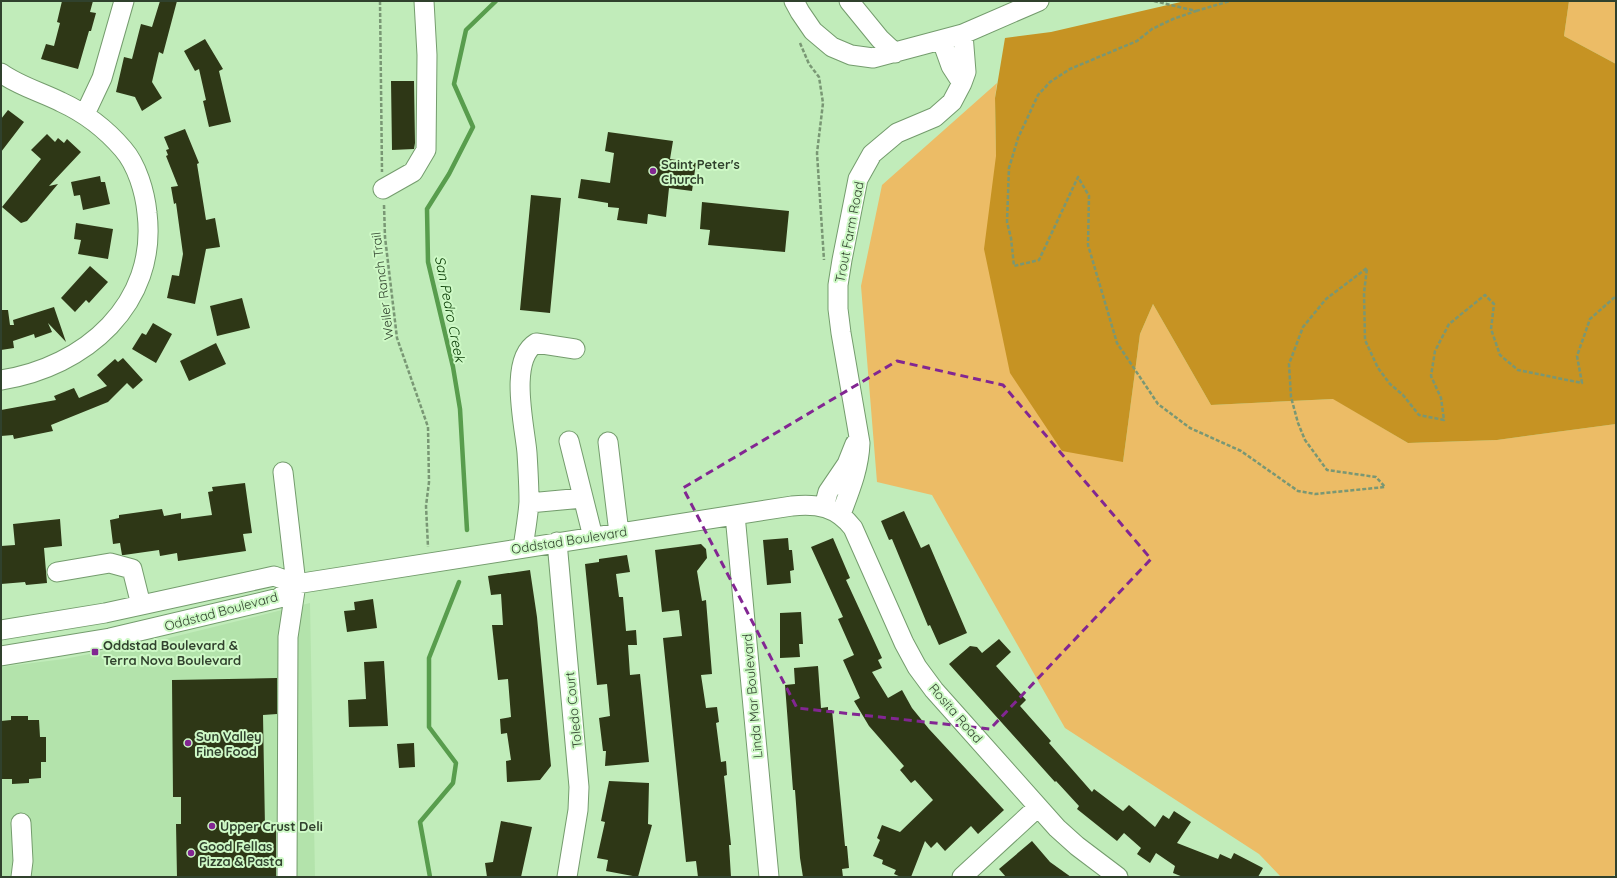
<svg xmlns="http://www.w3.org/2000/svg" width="1617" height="878" viewBox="0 0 1617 878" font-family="Quicksand,sans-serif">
  <rect width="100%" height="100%" fill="#c1ecba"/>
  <!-- built -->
  <path fill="#b3e3ab" d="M 310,603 L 315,877 L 1,877 L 1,667 L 64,659 L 161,640 Z"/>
  <!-- green -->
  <path fill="#ecbc66" d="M 1569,1 L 1616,1 L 1616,64 L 1564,36 Z
    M 997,83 L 995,98 L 996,156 L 1123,462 L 1140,334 L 1153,304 L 1211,405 L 1334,399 L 1408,443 L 1497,440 L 1616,424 L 1616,874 L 1612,877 L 1281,877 L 1259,854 L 1065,728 L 932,495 L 877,482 L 861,286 L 882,185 Z"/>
  <!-- forest -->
  <path fill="#c69323" d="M 1185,1 L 1569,1 L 1564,36 L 1616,64 L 1616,424 L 1497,440 L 1408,443 L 1333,399 L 1211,405 L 1153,304 L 1140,334 L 1123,462 L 1062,451 L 1010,373 L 984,249 L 996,156 L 995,98 L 1005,38 L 1051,32 Z"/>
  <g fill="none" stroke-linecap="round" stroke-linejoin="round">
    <!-- stream -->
    <path stroke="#589d4d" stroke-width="4.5" d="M 467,530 L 460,409 L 453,367 L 428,262 L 427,209 L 449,174 L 473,127 L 454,84 L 466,30 L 496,1
      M 430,877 L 420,822 L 453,783 L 456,763 L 429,727 L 429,658 L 459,582"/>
  </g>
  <!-- building -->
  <path fill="#2e3716" d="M 62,1 L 93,1 L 90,12 L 96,13 L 91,31 L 89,31 L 78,69 L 41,59 L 46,44 L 54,46 L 60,23 L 57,22 Z
    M 160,1 L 177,1 L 163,54 L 159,52 L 152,82 L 162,98 L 142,111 L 135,97 L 116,92 L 124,57 L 132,59 L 141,24 L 152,27 Z
    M 205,39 L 223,69 L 219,71 L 231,122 L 209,127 L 203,101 L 206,100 L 199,69 L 195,71 L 184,51 Z
    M 391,81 L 414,81 L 415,143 L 414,149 L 392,150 Z
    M 8,110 L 24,122 L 1,152 L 1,119 Z
    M 185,129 L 199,163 L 197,164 L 206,220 L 215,218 L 220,247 L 206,249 L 195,304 L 167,298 L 172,275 L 179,276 L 183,254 L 176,203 L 174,204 L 171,187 L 178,186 L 166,156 L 168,155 L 166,150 L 169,149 L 164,137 Z
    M 608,132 L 673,141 L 670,159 L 696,163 L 692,191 L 669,188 L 666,217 L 648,214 L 647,224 L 617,220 L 619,208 L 608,207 L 608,203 L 578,198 L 581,179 L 610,183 L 614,153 L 605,151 Z
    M 47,134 L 55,142 L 58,138 L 64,143 L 67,139 L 81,152 L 49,186 L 58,184 L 27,221 L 21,223 L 2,207 L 41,159 L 31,150 Z
    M 100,176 L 101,182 L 105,182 L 110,204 L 83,210 L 80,195 L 74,196 L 71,182 Z
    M 531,195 L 561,198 L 550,313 L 520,310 Z
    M 702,202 L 789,211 L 785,252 L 708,245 L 710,230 L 700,229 Z
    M 76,223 L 113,229 L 108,259 L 78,254 L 81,240 L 74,239 Z
    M 90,266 L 108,282 L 89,303 L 86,300 L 75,312 L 61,298 Z
    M 242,298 L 250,328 L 217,336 L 210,306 Z
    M 54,307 L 66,342 L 48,323 L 52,332 L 35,338 L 34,334 L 13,341 L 14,348 L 1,350 L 1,310 L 8,310 L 10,325 L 14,325 L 13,320 Z
    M 153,323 L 172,334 L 156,363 L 132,349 L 142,333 L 146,335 Z
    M 216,343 L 226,364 L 189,381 L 180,361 Z
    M 123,358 L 143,380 L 133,389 L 127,383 L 108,402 L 51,425 L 53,431 L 14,439 L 13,435 L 1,436 L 1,410 L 56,400 L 54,396 L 74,388 L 79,398 L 107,386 L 97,375 L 115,359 L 118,362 Z
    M 245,483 L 252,533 L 243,534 L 246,551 L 178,561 L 177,553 L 160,556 L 159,550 L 124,555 L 122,555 L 120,543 L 113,544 L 110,520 L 119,518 L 119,515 L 162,509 L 164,516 L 181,513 L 181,519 L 212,515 L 208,492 L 213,491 L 212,487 Z
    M 904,511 L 921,548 L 929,544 L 967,633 L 939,645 L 930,625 L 928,626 L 892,539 L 889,540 L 881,521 Z
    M 60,519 L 62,546 L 44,548 L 47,583 L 26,585 L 25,582 L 1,584 L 1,546 L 15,545 L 13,524 Z
    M 788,538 L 789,550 L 792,550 L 794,570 L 790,571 L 791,583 L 767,585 L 763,540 Z
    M 833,538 L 850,578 L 846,580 L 882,658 L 878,660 L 882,668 L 872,672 L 888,698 L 902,690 L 912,708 L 929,729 L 1004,810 L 978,834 L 971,826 L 945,851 L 937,842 L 931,848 L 925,841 L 911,877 L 901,877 L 894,874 L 896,870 L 882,864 L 883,860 L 873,856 L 880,840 L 877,838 L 882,825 L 900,832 L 933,800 L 915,780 L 911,783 L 900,770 L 904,766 L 869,726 L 854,701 L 860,698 L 843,660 L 854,655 L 838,619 L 843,617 L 811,547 Z
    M 701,544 L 706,549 L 707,558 L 697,571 L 702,601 L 706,600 L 712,674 L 701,675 L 706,708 L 717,707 L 719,722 L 716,723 L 721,762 L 726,761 L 727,775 L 724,776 L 731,845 L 729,845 L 731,877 L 698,877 L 696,861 L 686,862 L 663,638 L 682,636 L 679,610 L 662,612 L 655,550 Z
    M 627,555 L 630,572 L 616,574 L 619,597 L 623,597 L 626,631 L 636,630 L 637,645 L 628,645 L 630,675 L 640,674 L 649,762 L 605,766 L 606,751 L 603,751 L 599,718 L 610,716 L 607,684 L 597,685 L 585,564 L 599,562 L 599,559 Z
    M 530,570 L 537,617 L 551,766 L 540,780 L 507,782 L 506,761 L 511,760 L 507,733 L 501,734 L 500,719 L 511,717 L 508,679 L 498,680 L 492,625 L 503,625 L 501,594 L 491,595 L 488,576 Z
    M 373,599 L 377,628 L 347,632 L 344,611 L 355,610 L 354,602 Z
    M 801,612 L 803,644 L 799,644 L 800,657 L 780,658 L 780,613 Z
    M 999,639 L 1011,652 L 996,666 L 1026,700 L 1020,706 L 1051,741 L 1049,743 L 1092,792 L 1094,789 L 1123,811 L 1129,805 L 1155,827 L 1163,815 L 1169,819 L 1174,811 L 1191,822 L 1177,843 L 1218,859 L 1220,854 L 1231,859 L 1234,853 L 1263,868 L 1258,877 L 1183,877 L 1173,873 L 1175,866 L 1156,853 L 1150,863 L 1137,854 L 1141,848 L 1124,833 L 1117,841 L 1077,809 L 1079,806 L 1056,781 L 1055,782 L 949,664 L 970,646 L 977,647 L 982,653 Z
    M 384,661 L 388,726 L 349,727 L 348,700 L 366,699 L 364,662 Z
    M 818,666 L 821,708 L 828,707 L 828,710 L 832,710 L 845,846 L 847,846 L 849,868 L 842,869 L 843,877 L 803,877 L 800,858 L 795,790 L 793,790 L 785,685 L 795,684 L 794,668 Z
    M 277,678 L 277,714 L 263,715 L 265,828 L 276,828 L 276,877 L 177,877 L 176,824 L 181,824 L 181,797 L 173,797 L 172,680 Z
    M 11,716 L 28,716 L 28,720 L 39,720 L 40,737 L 46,737 L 46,762 L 41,762 L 41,778 L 29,779 L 29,783 L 12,784 L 12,779 L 1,779 L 1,721 L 11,720 Z
    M 414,743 L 415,767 L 399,768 L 397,744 Z
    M 609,781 L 649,783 L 648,824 L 652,825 L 638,877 L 606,871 L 608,860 L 597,858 L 605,822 L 601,821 Z
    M 501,821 L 532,827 L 521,877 L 487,877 L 485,863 L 493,862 Z
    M 1032,841 L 1050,862 L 1071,877 L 1006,877 L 999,869 Z"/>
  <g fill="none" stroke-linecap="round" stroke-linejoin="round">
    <defs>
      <path id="minor" d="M 794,1 L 800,12 L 813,31 L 832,47 L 851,55 L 873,58 L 963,34 L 1039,1
        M 849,1 L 880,39 L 895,53
        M 942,41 L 951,66 L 962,83 L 966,72 L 963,34
        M 1,73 C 19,86 41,92 61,102 C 85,113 105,128 123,149 C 137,165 145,192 147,213 C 158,304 85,367 1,380
        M 85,114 L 102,78 L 124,1
        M 383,189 L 413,172 L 426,150 L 427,55 L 424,1
        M 569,441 L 593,537
        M 608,442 L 619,533
        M 283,472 L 296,584 L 288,637 L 287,877
        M 529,503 L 583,498
        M 824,507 L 828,492 L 847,464 L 855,444
        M 841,514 C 850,490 859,469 860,443 L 841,333 L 838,309 L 838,285 L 842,260 L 858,179 L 872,154 L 897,133 L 935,117 L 952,102 L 962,83
        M 735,515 L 769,877
        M 557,542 L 579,787 L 578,810 L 567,877
        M 523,548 C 525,533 528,517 529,502 C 529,486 528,469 527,453 C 525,427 508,360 536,343 L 575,349
        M 57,572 L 110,563 L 132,569 L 141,605
        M 1,630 L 105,613 L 274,576 L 296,584 L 792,506 C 817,503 837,507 853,528 L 904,643 L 917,667 L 934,690 L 1057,828 L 1077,846 L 1118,877
        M 1,656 L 110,638 L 279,598 L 296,584
        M 21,877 L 23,861 L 21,823
        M 962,877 L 1038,807"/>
    </defs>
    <!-- minor casing -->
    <use href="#minor" stroke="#749c6d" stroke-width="21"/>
    <!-- path -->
    <path stroke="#799774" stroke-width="2.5" stroke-dasharray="4 2" stroke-linecap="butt" d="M 380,1 L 382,172
      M 1154,1 L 1196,11 L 1173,19 L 1152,29 L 1137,41 L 1070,69 L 1050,82 L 1038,95 L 1018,138 L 1009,168 L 1007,222 L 1011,238 L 1014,266 L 1039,260 L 1078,177 L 1089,196 L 1088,245 L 1117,343 L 1158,404 L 1190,428 L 1241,451 L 1298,491 L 1315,494 L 1385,487 L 1376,477 L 1327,470 L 1305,440 L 1298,423 L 1291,397 L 1289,364 L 1303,327 L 1326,299 L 1367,268 L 1364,293 L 1365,340 L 1378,368 L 1390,384 L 1403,395 L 1419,415 L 1444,420 L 1441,398 L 1431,376 L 1435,351 L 1449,324 L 1485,295 L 1494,304 L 1491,329 L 1500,355 L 1518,370 L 1582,383 L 1577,356 L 1590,319 L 1616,296
      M 1196,11 L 1230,1
      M 800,43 L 809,64 L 819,77 L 823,103 L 817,153 L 824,260
      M 384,205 L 385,237 L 397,338 L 428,427 L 429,482 L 426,506 L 428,547"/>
    <!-- minor -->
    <use href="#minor" stroke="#fff" stroke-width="19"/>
  </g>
  <!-- marked area -->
  <path fill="none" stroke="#822692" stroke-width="3" stroke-dasharray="8 5" stroke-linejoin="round" d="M 897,361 L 1003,385 L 1151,559 L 990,729 L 797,708 L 683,488 Z"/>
  <!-- markers -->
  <g fill="#822692" stroke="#cef9c6" stroke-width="1.5">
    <circle cx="653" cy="171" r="4"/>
    <rect x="91" y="648" width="8" height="8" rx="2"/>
    <circle cx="188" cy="743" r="4"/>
    <circle cx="212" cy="826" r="4"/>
    <circle cx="191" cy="853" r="4"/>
  </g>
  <g text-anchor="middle" stroke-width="4" stroke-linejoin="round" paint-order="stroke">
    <!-- poi labels -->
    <g font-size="13" font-weight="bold" fill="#30412d" stroke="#cef9c6" text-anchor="start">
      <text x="661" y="169">Saint Peter's<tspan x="661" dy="15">Church</tspan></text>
      <text x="103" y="650">Oddstad Boulevard &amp;<tspan x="103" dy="15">Terra Nova Boulevard</tspan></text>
      <text x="196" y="741">Sun Valley<tspan x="196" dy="15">Fine Food</tspan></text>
      <text x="220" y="831">Upper Crust Deli</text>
      <text x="199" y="851">Good Fellas<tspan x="199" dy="15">Pizza &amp; Pasta</tspan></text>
    </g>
    <!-- street labels -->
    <g font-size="13" fill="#30412d" stroke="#cef9c6">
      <text transform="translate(849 232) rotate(-79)" y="5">Trout Farm Road</text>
      <text transform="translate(382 286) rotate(-97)" y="5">Weiler Ranch Trail</text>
      <text transform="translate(569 540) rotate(-9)" y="5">Oddstad Boulevard</text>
      <text transform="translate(221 611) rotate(-15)" y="5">Oddstad Boulevard</text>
      <text transform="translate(752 696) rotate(-95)" y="5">Linda Mar Boulevard</text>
      <text transform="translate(573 710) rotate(-96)" y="5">Toledo Court</text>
      <text transform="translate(956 713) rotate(49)" y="5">Rosita Road</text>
    </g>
    <!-- water labels -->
    <g font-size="14" font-style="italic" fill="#063800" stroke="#cef9c6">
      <text transform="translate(450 309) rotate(79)" y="5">San Pedro Creek</text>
    </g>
  </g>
  <!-- border -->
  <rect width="1617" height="878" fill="none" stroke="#30412d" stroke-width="4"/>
</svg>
